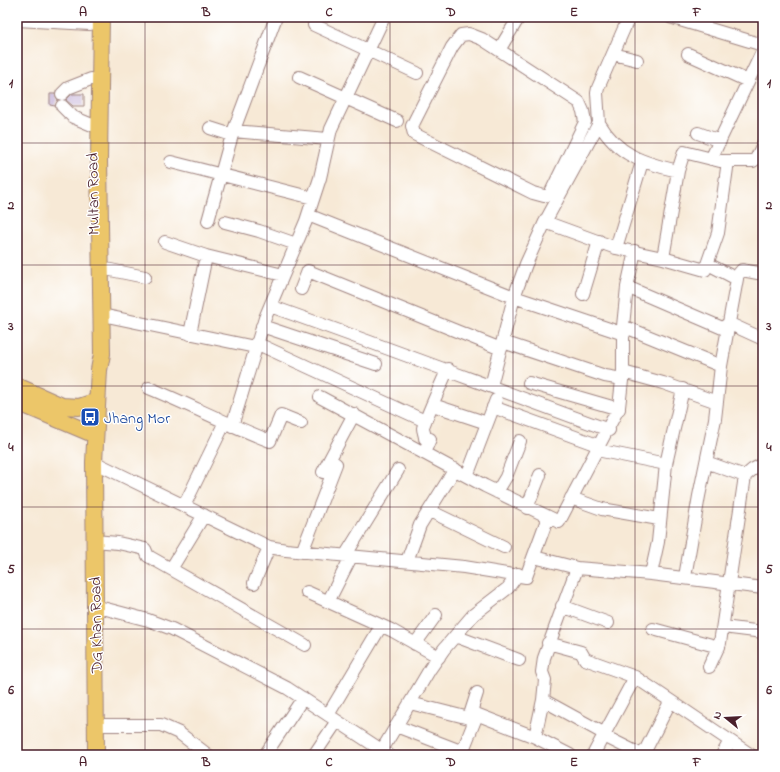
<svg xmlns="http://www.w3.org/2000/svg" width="780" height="772" viewBox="0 0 780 772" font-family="'Indie Flower',sans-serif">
  <rect width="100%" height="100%" fill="#fff"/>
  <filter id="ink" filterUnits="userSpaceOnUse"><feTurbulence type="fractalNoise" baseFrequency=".025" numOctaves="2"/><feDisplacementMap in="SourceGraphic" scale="8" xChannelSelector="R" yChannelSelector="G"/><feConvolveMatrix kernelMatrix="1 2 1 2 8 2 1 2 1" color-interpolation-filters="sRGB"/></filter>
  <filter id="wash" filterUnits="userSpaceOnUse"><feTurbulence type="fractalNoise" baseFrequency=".012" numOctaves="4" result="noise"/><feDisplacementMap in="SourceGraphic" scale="16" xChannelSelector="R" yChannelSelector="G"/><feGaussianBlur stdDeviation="0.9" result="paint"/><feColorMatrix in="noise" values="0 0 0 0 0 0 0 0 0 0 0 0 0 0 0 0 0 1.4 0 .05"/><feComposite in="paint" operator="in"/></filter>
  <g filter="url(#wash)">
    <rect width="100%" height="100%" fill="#f7e9d6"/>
    <g id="blocks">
      <!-- building -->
      <path fill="#bba6d1" d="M 50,94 L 55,94 L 58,100 L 55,106 L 50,105 Z
        M 72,94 L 84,94 L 84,106 L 73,106 L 66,100 Z"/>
    </g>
  </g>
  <g filter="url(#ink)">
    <use href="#blocks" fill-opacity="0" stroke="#a08480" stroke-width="1"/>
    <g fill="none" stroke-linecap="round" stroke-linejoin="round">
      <defs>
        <path id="minor" d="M 670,17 L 763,45
          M 17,20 L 90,24
          M 314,25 L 417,73
          M 469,34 L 482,39 L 579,102 L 583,111 L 585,122 L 550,194 L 544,196 L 533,193 L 414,134 L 412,126 L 452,47 L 461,35 Z
          M 499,50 L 519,17
          M 613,54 L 637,60
          M 688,54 L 748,81
          M 299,77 L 397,121
          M 62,94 L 68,88 L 91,79
          M 62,106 L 73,117 L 92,125
          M 599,123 C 618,156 644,163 678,171
          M 210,128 L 232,135
          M 233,131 L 328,139
          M 698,133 L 720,141
          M 711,159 L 763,50
          M 171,162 L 313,198
          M 308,215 L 514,297 L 624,334
          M 208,221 L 232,135 L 276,17
          M 225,222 L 259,231 L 296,244
          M 545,222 L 616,248 L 663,258 L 705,270 L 718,233 L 728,161
          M 165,242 L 206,256 L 283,275
          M 616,248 L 642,162
          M 663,258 L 678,171 L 684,152 L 720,161 L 753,161 L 756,159 L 763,144
          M 101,268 L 145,277
          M 736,277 L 742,270 L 763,274
          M 627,287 L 727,330
          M 301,289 L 308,271 L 501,349
          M 583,294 L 599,241
          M 270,306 C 383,346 496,389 609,430
          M 102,315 L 255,347
          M 728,323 L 763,339
          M 262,326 L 376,364
          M 623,326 L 721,366
          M 190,334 L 206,256
          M 503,342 L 605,376 L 622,379
          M 256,343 L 425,421
          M 623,372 L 663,383 L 717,402
          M 529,383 L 619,409
          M 491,386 L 514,297 L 526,264 L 545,222 L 599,123 L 597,93 L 598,88 L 629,17
          M 149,388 C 190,405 229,425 270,441 L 281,415 L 301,423
          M 320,397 L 485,486 L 559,522 L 619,407 L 623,372 L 623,326 L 627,287 L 635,251
          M 433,405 L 487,423
          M 493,407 L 600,446
          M 232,426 L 265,318 L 306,221 L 320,178 L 331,129 L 384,17
          M 597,450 L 666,464
          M 424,453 L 430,439 L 425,438 C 425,435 423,431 423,428 C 423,425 444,377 448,369
          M 94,462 L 269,547 L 286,550 L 464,567 L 526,577 L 548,517
          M 706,462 L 745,476 L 720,643 L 709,667
          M 323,472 L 354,414
          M 467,476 L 496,400
          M 745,476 L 752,470 L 763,464
          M 497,492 L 506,477 L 520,441
          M 571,498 L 602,509 L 659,519
          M 184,506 L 225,422
          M 527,508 L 540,475
          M 430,511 L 504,547
          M 94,541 L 118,543 L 145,549 L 148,556 L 305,645
          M 302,552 L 336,464 L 330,460
          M 345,556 L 398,470
          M 534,557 L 577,568 L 651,574 L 763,588
          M 407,561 L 420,525 L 455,469
          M 171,569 L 204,515
          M 651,574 L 658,542 L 666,464 L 683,389
          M 685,577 L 699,496 L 715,419 L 721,366 L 737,279 L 708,264
          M 254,583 L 269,547
          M 307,592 L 391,630 L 439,657
          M 328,602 L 351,557
          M 95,606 L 148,620 L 172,629 L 287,688 L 389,755
          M 562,606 L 608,623
          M 723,627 L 763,632
          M 653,629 L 719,647
          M 455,636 L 519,660
          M 548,643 L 581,652 L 585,659 L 635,677 L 751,755
          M 415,644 L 436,615
          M 543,700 L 605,734
          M 410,703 L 469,718 L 477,693
          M 471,712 L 535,737 L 570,755
          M 328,715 L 381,626
          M 96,725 L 161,725 L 179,733 L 208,755
          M 396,726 L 471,755
          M 604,736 L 642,755
          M 535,737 L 543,700 L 545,680 L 542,672 L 544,658 L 577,568
          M 265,755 L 303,698
          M 314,755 L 337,721
          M 379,755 L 430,669 L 444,649 L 473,615 L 508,588 L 518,574
          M 461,755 L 477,715
          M 593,755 L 635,677
          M 643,755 L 670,702
          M 722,755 L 730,741"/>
        <path id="major" d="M 17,386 L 62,406 L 79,407 L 97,401
          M 17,402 L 95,435
          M 96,755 L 94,462 L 99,370 L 102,354 L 99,160 L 101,17"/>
      </defs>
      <!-- minor casing -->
      <use href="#minor" stroke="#a08480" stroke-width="14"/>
      <!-- major casing -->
      <use href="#major" stroke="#a08480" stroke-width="18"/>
      <!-- minor -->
      <use href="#minor" stroke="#fff" stroke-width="12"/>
      <!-- major -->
      <use href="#major" stroke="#ecc669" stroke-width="16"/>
    </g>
  </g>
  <!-- grid -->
  <path fill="none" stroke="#4a1f2b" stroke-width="1" stroke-opacity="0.55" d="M 145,17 L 145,755M 267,17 L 267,755M 390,17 L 390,755M 513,17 L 513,755M 635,17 L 635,755M 17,143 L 763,143M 17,265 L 763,265M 17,386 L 763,386M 17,507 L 763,507M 17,629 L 763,629"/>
  <!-- icons -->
  <defs>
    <symbol id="bus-square" viewBox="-11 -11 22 22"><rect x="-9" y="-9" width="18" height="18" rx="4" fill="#1a4fb4" stroke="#fff"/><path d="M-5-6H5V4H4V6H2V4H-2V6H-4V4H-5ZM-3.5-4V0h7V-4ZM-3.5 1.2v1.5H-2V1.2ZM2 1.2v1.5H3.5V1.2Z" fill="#fff"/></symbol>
  </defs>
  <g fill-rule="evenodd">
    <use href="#bus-square" x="79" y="406" width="22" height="22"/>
  </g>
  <g text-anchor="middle" stroke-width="3" stroke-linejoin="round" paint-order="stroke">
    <!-- street labels -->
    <g font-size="16" fill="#4a1f2b" stroke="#fff">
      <text transform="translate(92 194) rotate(-91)" y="6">Multan Road</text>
      <text transform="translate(95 625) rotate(-91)" y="6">DG Khan Road</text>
    </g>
    <!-- transit labels -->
    <g font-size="16" fill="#164399" stroke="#fff" text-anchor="start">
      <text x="104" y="423">Jhang Mor</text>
    </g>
  </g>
  <!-- margin -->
  <rect width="780" height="772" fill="none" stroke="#fff" stroke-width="44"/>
  <!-- north arrow -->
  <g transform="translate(726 718) rotate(288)" stroke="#ffffff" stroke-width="3" paint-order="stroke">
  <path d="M0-3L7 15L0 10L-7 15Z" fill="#4a1f2b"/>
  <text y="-6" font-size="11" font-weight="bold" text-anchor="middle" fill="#4a1f2b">N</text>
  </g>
  <rect x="22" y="22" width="736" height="728" fill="none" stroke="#4a1f2b" stroke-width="1.5"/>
  <g font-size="13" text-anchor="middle" font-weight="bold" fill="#4a1f2b">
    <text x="83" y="16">A</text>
    <text x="206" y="16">B</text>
    <text x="329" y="16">C</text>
    <text x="451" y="16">D</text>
    <text x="574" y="16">E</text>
    <text x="697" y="16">F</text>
    <text x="11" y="87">1</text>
    <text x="769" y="87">1</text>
    <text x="11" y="209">2</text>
    <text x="769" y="209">2</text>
    <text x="11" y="330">3</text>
    <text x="769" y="330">3</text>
    <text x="11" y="451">4</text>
    <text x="769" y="451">4</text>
    <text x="11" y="573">5</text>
    <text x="769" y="573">5</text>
    <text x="11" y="694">6</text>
    <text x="769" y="694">6</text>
    <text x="83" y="766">A</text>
    <text x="206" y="766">B</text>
    <text x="329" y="766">C</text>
    <text x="451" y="766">D</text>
    <text x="574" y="766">E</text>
    <text x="697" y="766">F</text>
  </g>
</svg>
